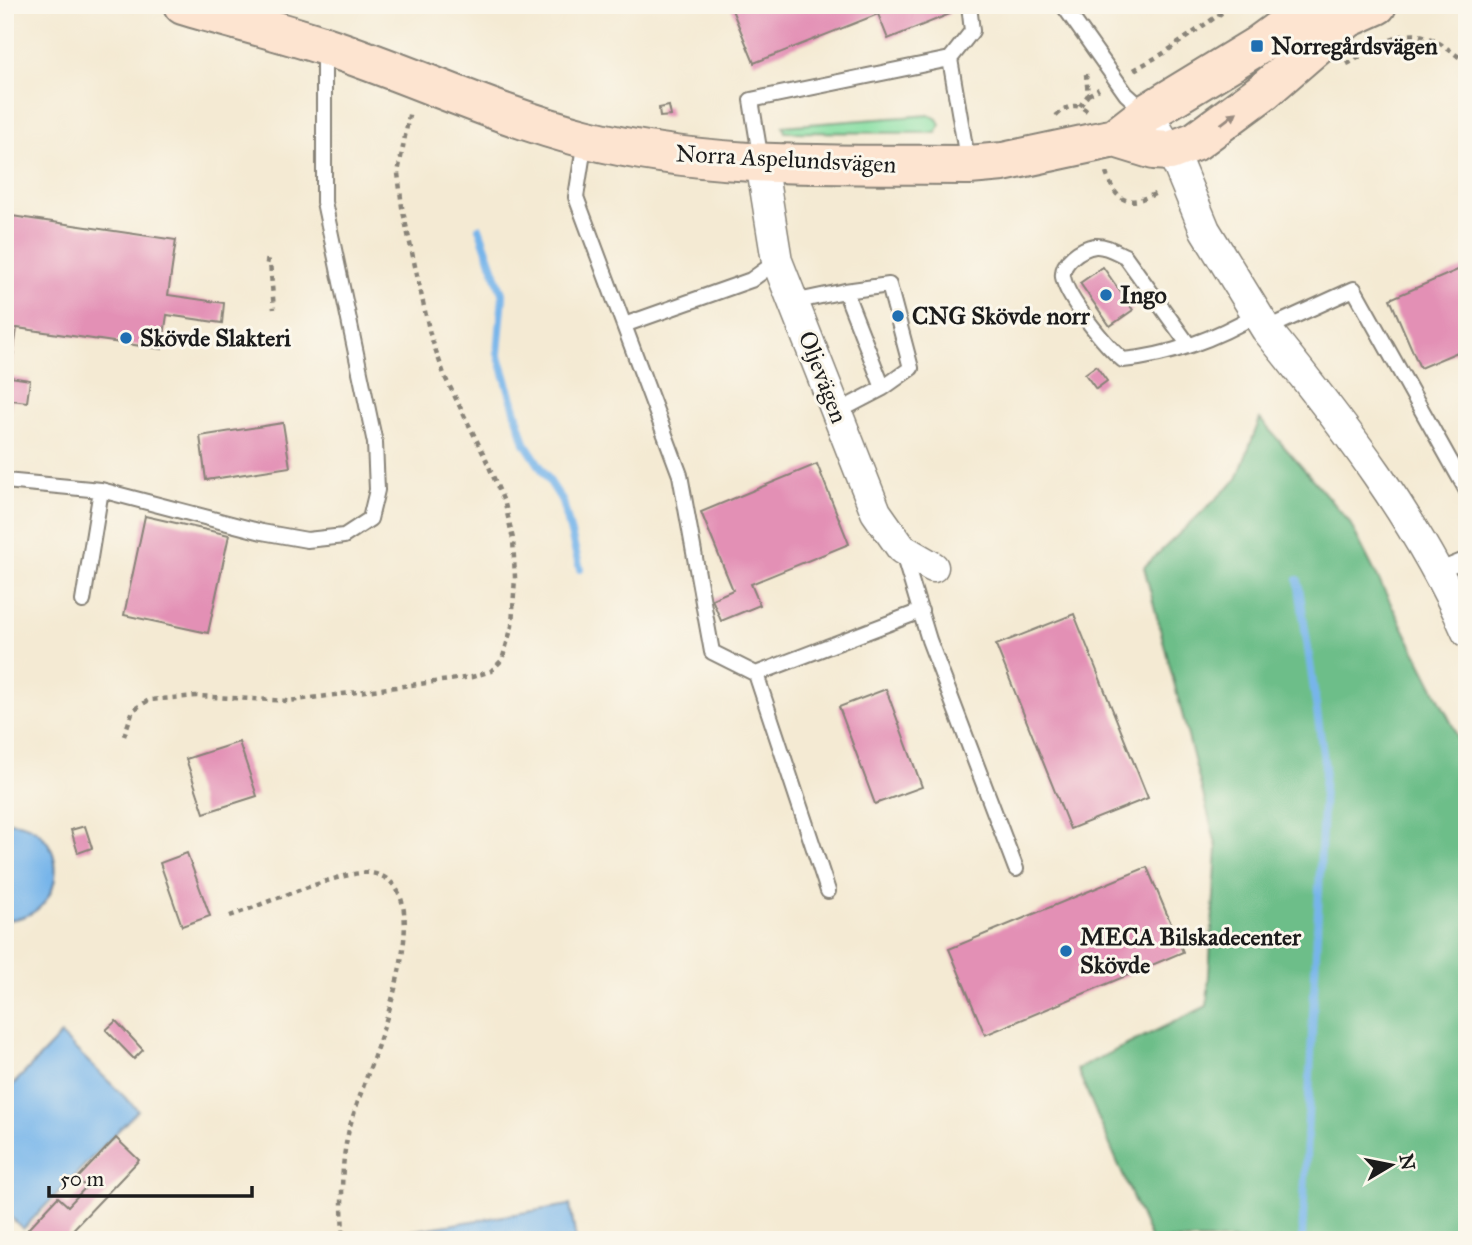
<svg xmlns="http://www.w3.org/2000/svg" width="1472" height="1245" viewBox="0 0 1472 1245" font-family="'IM FELL Great Primer',serif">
  <rect width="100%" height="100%" fill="#fbf7ec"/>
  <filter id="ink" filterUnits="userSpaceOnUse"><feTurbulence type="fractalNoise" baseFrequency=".0143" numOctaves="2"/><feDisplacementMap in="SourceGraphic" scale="14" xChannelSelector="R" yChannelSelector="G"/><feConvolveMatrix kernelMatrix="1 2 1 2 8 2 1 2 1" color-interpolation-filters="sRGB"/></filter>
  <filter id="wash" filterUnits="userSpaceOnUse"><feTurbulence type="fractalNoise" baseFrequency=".00686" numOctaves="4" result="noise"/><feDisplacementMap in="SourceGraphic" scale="28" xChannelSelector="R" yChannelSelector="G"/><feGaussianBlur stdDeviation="1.57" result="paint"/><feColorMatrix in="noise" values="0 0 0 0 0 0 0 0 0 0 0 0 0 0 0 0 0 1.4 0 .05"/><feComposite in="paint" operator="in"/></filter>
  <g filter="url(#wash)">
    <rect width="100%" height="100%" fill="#f4ead3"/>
    <!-- green -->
    <path fill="#87dfa3" stroke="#527e60" stroke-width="2" d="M 930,115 L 937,119 L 940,125 L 936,133 L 785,132 L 783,126 Z"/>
    <!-- forest -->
    <path fill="#6dbe89" stroke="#446d52" stroke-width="2" d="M 1260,419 L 1349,521 L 1453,726 L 1467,768 L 1467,1240 L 1151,1240 L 1077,1069 L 1207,1006 L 1217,848 L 1144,567 L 1237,479 Z"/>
    <!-- water -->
    <path fill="#77b5ea" stroke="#4a6883" stroke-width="2" d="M 5,822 C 71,820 74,918 5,920 Z
      M 61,1035 L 138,1110 L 23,1229 L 5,1211 L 5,1093 Z
      M 570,1205 L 576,1240 L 375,1240 L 374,1237 Z"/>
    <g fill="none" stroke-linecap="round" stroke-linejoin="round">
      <!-- stream -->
      <path stroke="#77b5ea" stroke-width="8" d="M 479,228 L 503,296 L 498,353 L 525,443 L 563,502 L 580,569
        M 1298,580 L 1325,767 L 1302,1240"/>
    </g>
    <g id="blocks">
      <!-- building -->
      <path fill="#e390b5" d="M 730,5 L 947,5 L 950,14 L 888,39 L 878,14 L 754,63 Z
        M 669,106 L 671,116 L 660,117 L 659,108 Z
        M 5,215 L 176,240 L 168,295 L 224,303 L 222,323 L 167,315 L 162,349 L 17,328 L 10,377 L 30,380 L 27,402 L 12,400 L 5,435 Z
        M 1467,266 L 1467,348 L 1420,368 L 1390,299 Z
        M 1103,267 L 1133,310 L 1110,326 L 1080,283 Z
        M 1096,366 L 1107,381 L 1096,389 L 1085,374 Z
        M 283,423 L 290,467 L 206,480 L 200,436 Z
        M 817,464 L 849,544 L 751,584 L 760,605 L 721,621 L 712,599 L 733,590 L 701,512 Z
        M 145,516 L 229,535 L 208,633 L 124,615 Z
        M 1074,614 L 1148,798 L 1070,829 L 996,645 Z
        M 886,689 L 922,787 L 875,804 L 839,707 Z
        M 239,742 L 257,796 L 204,813 L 186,759 Z
        M 85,826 L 92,848 L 78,853 L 71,830 Z
        M 187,853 L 210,916 L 182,926 L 160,863 Z
        M 1147,867 L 1183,952 L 985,1035 L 949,949 Z
        M 116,1021 L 143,1050 L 134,1059 L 106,1030 Z
        M 116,1138 L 139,1160 L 63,1240 L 40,1240 L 28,1229 L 58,1197 L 68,1206 L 86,1187 L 77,1179 Z"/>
    </g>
  </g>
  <g filter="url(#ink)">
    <use href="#blocks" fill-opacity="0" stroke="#888378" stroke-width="2"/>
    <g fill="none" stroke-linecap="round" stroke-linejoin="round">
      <defs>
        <path id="lane" d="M 1063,5 L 1126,94 L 1146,112
          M 585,140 L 576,197 L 680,475 L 712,652 L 756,674
          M 761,161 L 751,100 L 950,59
          M 968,164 L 950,59 L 972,31 L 969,5
          M 845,291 L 889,285 L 911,368 L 883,388
          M 793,302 L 845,291 L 883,388 L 837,412
          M 624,325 L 751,280 L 777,261
          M 1266,329 L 1354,289 L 1467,491
          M 1188,344 L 1125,256 C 1116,252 1106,245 1095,246 C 1081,248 1061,262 1063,277 C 1067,299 1106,346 1123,360 C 1169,356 1217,338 1257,314
          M 5,481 L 101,490 L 262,532 L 307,540 L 344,536 L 370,519 L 377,490 L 375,443 L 324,202 L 324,47
          M 903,554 L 929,640 L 1016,869
          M 1437,571 L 1467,559
          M 83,601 L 101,490
          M 828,891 L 756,674 L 921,611"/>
        <path id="street" d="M 1147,113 L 1178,165 L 1205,230 L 1266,329 C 1342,423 1418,520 1467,632
          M 761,162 L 777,261 L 876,512 L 902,549 L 933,567"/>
        <path id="secondary" d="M 183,5 C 230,19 279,31 325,46 C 413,75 495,115 584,138 C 709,170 841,164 969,165 L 1003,162 L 1115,138 L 1147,113 L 1257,46 L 1313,5
          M 1115,138 L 1154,150 L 1170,151 L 1196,141 L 1265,90 L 1348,18 L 1377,5"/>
      </defs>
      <!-- lane casing -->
      <use href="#lane" stroke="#888378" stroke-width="18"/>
      <!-- street casing -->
      <use href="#street" stroke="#888378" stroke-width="33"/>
      <!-- secondary casing -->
      <use href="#secondary" stroke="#888378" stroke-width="42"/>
      <!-- path -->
      <path stroke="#888378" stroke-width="4.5" stroke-dasharray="5 5" stroke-linecap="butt" d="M 1347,64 C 1367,54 1395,31 1419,35 C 1436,38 1453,53 1467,63
        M 1134,70 L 1164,53 L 1233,5
        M 1088,95 L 1099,89
        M 1080,106 L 1088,95 L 1086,74
        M 1056,116 C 1067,106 1076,102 1087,111
        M 1106,173 C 1118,206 1129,206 1159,192
        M 265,261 L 270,262 L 274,309
        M 124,736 L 133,710 L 149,700 L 196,696 L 289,701 L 472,677 L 491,671 L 502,660 L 512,626 L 515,577 L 513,539 L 505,504 L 484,455 L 445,377 L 430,334 L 402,207 L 398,173 L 410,110
        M 230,916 C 259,906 345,869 371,873 C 455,886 357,1088 348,1134 C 340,1169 342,1204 343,1240"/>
      <!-- lane -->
      <use href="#lane" stroke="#fff" stroke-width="14"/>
      <!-- street -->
      <use href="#street" stroke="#fff" stroke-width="30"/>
      <!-- secondary -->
      <use href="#secondary" stroke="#fde4d0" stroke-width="38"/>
    </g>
    <!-- one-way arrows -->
    <defs><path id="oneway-solid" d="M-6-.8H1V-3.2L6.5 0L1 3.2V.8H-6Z" transform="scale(1.75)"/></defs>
    <use fill="#988a7f" href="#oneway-solid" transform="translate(1229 118) rotate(-37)"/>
  </g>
  <!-- markers -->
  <g fill="#1f6fb2" stroke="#fbf7ec" stroke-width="2.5">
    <rect x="1250" y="39" width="14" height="14" rx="3.5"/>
    <circle cx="1106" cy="295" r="7"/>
    <circle cx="898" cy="316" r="7"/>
    <circle cx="126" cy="338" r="7"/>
    <circle cx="1066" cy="951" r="7"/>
  </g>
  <g text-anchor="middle" stroke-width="6" stroke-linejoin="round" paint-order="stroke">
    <!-- poi labels -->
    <g font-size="24" font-weight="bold" fill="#1c1c1c" stroke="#fbf7ec" text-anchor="start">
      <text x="1271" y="54">Norregårdsvägen</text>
      <text x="1120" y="303">Ingo</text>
      <text x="912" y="324">CNG Skövde norr</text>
      <text x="140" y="346">Skövde Slakteri</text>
      <text x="1080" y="945">MECA Bilskadecenter<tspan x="1080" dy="28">Skövde</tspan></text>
    </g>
    <!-- street labels -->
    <g font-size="24" fill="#1c1c1c" stroke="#fbf7ec">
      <text transform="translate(786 159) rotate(3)" y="8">Norra Aspelundsvägen</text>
      <text transform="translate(823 377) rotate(69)" y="8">Oljevägen</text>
    </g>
  </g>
  <!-- margin -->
  <rect width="1472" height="1245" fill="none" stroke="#fbf7ec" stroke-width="28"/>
  <!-- north arrow -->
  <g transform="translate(1391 1165) rotate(80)" stroke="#fbf7ec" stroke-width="5" paint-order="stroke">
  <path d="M0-5L12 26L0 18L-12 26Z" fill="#1c1c1c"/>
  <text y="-10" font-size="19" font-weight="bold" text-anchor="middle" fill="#1c1c1c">N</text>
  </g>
  <!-- scale -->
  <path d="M49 1186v10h203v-10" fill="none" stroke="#1c1c1c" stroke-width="3.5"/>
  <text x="60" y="1186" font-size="21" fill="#1c1c1c" stroke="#fbf7ec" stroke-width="5" paint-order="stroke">50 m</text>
</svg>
